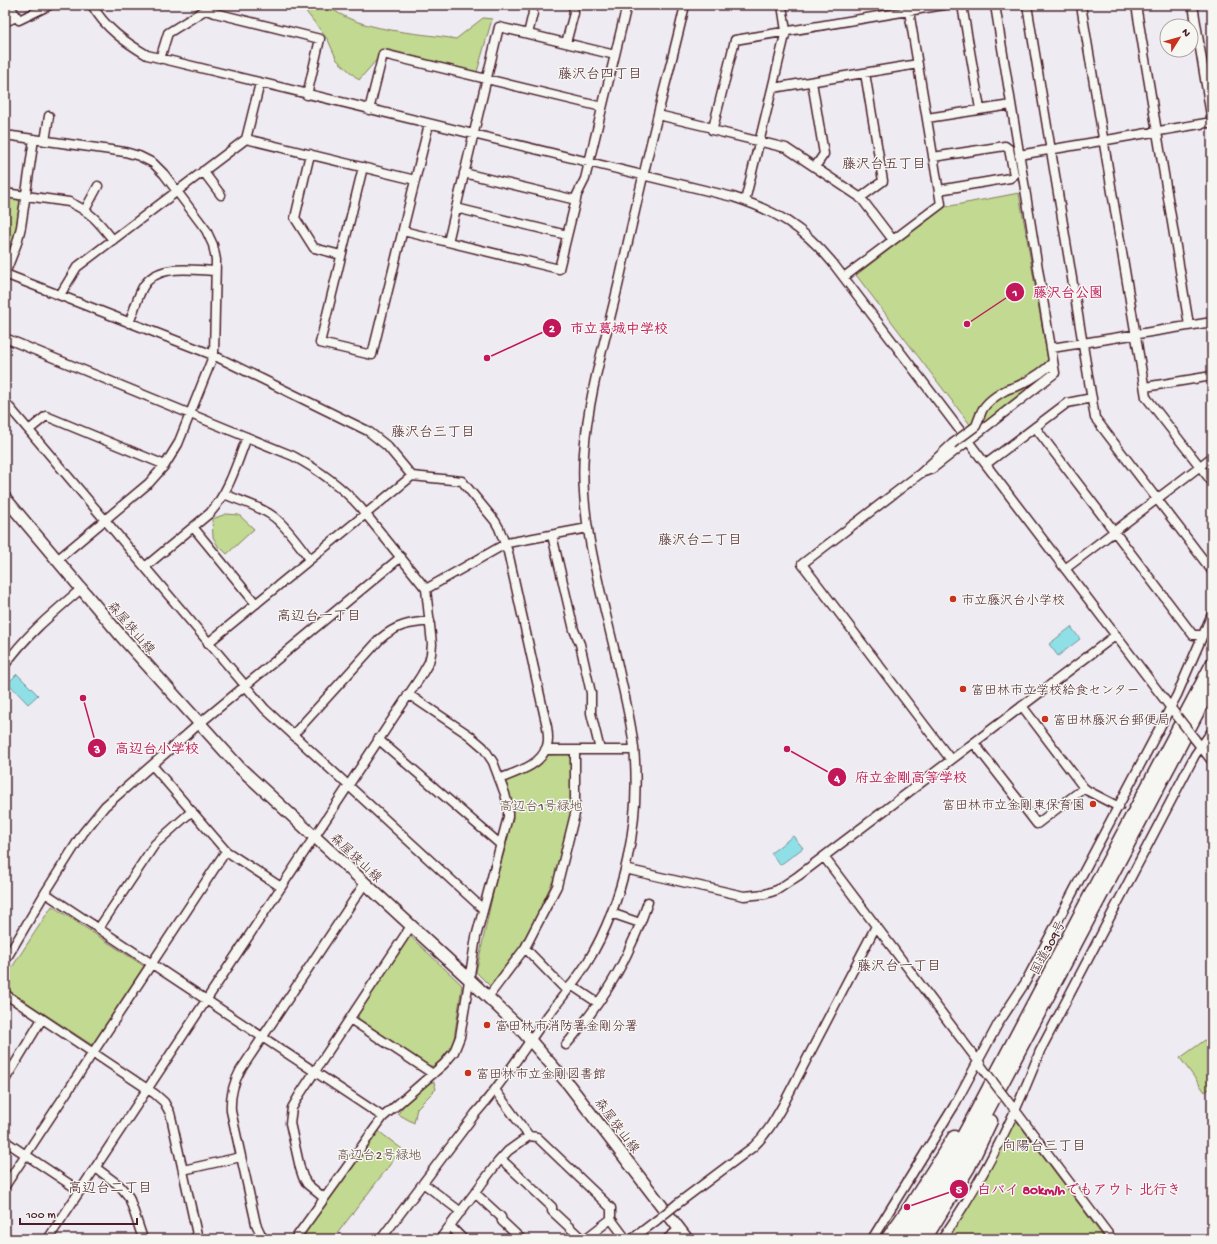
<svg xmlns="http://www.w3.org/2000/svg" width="1217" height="1244" viewBox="0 0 1217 1244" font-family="'Gochi Hand','Klee One',sans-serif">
  <rect width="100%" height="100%" fill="#eeebf2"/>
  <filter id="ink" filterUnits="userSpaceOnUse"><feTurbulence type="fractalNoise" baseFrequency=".025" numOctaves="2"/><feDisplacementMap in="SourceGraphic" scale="8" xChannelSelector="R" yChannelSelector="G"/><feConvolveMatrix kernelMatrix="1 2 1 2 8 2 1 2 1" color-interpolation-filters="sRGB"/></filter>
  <g filter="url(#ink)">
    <!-- green -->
    <path fill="#c1d990" stroke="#867c5e" d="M 301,5 L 327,5 C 358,32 416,32 456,39 L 483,18 L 492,19 L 477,72 L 386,49 L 359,80 L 337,60 L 328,40 Z
      M 1019,193 L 1050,372 L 975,431 L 856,275 L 945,207 Z
      M 5,197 L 14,198 L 20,201 L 14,243 L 5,262 Z
      M 226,514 L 239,515 L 254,529 L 227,554 L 222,549 L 219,548 L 213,537 L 212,519 Z
      M 571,754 L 572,814 L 555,876 L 538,913 L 519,949 L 490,986 L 476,972 C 483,942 489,910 496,880 C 505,847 518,816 506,782 L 534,769 L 547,755 Z
      M 52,906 L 144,966 L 92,1045 L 5,988 L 5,978 Z
      M 409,935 L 462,985 L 454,1039 L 450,1048 L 436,1066 L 429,1066 L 359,1019 L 357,1013 Z
      M 1212,1035 L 1212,1087 L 1205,1092 L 1180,1058 Z
      M 429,1082 L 434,1082 L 436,1089 L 417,1108 L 414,1123 L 398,1114 C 406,1100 417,1091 429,1082 Z
      M 1016,1120 L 1105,1239 L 947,1239 C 974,1201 995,1160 1016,1120 Z
      M 377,1130 L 402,1149 L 333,1239 L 299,1239 Z"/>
    <!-- water -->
    <path fill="#8fe0e6" stroke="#73939b" d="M 1071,627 L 1080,639 L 1058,656 L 1049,644 Z
      M 17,674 L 38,695 L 28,704 L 8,683 Z
      M 793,836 L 803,848 L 780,865 L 771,853 Z"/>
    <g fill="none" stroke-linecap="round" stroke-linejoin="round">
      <defs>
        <path id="minor" d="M 9,5 L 19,20 L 50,5
          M 92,5 C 105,28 125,42 147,55 L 733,197 C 776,211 803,227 832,262 L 1177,716
          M 962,5 L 980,109
          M 1027,5 L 1095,418 L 1212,571
          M 1081,5 L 1146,397 L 1212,482
          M 1136,5 L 1189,325
          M 1193,5 L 1212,122
          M 5,22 L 16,17
          M 528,34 L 533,13 L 532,5
          M 566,43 L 574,13 L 573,5
          M 160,59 L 168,33 L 205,10 L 215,13 L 320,39 L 307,95
          M 812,82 L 824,154 L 815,167
          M 773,88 L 918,64
          M 369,110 L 383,54 L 602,107
          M 658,115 L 713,128 L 712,130 L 786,148 L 861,198 L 893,240
          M 927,118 L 1011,105
          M 713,128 L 735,40 L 944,5
          M 5,135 L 125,152 L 139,156 L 153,163 L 164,174 L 206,230 L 213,245 L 216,260 L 214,354 L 178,444 L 165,465 L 149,483 L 57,560
          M 246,139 L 415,180
          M 45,141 L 49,116
          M 310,154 L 295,218 L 314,248 L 341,255
          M 1019,155 L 1206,123 L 1212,123
          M 933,157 L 1005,146 L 1009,149 L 1014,175 L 1010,178 L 939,190
          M 363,167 L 320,343 L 372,355 L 429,124
          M 203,171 L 221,195
          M 464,173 L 576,200
          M 5,193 L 69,202 C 91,212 98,221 113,240
          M 860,198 L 883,181 L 865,73
          M 745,201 L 786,31 L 782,5
          M 456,208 L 567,235
          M 85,210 L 98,186
          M 403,231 L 559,269 L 577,195 L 585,179 L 627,5
          M 448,242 L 499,27 L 615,55
          M 5,274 L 213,355 L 368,431 L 387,446 L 412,476
          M 5,274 L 17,243 L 21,227 L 34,139
          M 844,277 L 941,204 L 909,11
          M 60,295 L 77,267 L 246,139 L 260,83
          M 129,323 C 134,311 137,298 143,287 C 157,263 192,270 215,271
          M 5,338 L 293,456 C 319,470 340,485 360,507 L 426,589 L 432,644 L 431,654 L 429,662 L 421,676 L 48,1239
          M 1052,348 L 1212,322
          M 1145,387 L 1212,376
          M 5,402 L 265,709 L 483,909
          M 981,413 C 984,404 997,395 1006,390 C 1010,388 1016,387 1020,385 C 1032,379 1044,372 1053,362
          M 1035,427 L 1193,635 L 1202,635
          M 29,430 L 46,416 L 165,465
          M 986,464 L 1067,403 L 1092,398
          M 921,473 L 932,469 L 1055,373 L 995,5
          M 224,494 C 240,501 260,506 274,517 C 288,528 299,545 310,559
          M 193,527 L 256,604
          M 552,535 L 574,630 L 580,644 L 591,693 L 591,713 L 600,750
          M 145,567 L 210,513 C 229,492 237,463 247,437
          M 1065,569 L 1212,457
          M 426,589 L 507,543 L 588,528
          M 208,643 L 412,476 L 462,481 L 495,521 L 499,528 L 508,552 L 547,727 C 548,733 549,740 547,746 C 541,766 516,772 499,779
          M 5,665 C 25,636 54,612 81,589
          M 1022,706 L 1084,788 L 1088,791 L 1119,807
          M 293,735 L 380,639 C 396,625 409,623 430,621
          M 1194,738 L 1212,761
          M 378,739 L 501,845
          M 974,743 L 1037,824 L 1084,788
          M 545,750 L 634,750
          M 951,760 L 802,564 L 921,473 L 952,444
          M 152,765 L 226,851 L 281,887
          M 824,857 L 981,1065
          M 625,869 L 744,896 L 765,894 L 777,890 L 798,876 L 1116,635
          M 45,893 L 383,1117
          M 611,913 L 640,923
          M 99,928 L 155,844 L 192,811
          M 525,948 L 566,990
          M 5,961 L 45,893 L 83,833 L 105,806 L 199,724 L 401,557
          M 571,985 L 598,1003
          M 5,994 L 155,1094 L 164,1102 L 170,1113 L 172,1121 L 198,1239
          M 488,997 L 525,948 L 557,886 L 575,814 L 575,750
          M 350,1019 L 433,1074
          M 566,1045 C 591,1015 616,981 631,945 C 638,931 643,916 648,902
          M 5,1080 L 42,1019
          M 495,1090 L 529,1136 L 537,1137 L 611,1208 L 611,1219 L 626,1239
          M 1012,1106 L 1112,1239
          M 5,1141 L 80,1191
          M 501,1159 L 552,1207 L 552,1211 L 582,1239
          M 96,1168 L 120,1186 L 129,1197 L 143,1239
          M 183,1170 L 241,1157
          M 423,1183 L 461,1212
          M 5,1186 L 226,851
          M 475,1193 L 501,1217 L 502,1221 L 521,1239
          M 324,1198 L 307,1184 L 303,1177 L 300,1168 L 290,1123 L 292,1108 L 300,1094 L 411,926
          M 677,1204 L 753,1147 C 766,1135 774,1121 783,1105 L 876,926
          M 450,1226 L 463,1239
          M 263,1239 L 256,1224 L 231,1111 C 230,1096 233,1084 240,1071 L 365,883
          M 295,1239 L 383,1117 L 444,1064 L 454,1052 L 460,1037 L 476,937 L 508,817 L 508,806 L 505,794 L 493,762 L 483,747 L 469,735 L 408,694
          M 381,1239 L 475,1114 C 500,1086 520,1055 541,1025 C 556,1004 573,985 587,963 C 625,900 641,821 634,748 C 631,719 623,690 617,661 C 602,595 579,521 584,453 C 588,396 605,341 618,286 C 631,228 644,171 658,114 C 667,77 677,41 685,5
          M 440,1239 L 498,1162 L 508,1151 L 529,1136
          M 585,1239 L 611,1219
          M 632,1239 L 657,1220
          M 667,1239 L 679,1229
          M 872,1239 L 954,1106 L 998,1024 L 1025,983 L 1177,695 L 1212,614
          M 942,1239 C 982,1181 1015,1117 1040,1051 L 1195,755 L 1212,731"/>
        <path id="major" d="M 5,498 L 121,636 L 239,767 L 469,979 L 517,1025 L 569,1085 L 687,1239"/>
        <path id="highway" d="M 887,1239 L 911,1205 L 954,1137
          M 900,1239 L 945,1169 L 978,1108 L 1212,664
          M 912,1239 L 950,1179 L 988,1110 L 1212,685
          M 925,1239 L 969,1167 L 991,1121"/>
      </defs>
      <!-- minor casing -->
      <use href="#minor" stroke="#4a1f2b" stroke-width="11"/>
      <!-- major casing -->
      <use href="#major" stroke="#4a1f2b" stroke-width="14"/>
      <!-- highway casing -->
      <use href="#highway" stroke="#4a1f2b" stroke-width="15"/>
      <!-- minor -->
      <use href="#minor" stroke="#f6f6f2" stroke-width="8"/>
      <!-- major -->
      <use href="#major" stroke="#f6f6f2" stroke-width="11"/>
      <!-- highway -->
      <use href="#highway" stroke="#f6f6f2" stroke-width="12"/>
      <defs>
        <path id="minor-bridge" d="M 952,444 L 976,426 L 981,413
          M 1177,716 L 1194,738
          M 982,1067 L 1010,1104
          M 657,1220 L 677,1204"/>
      </defs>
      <!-- minor-bridge casing -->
      <use href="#minor-bridge" stroke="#4a1f2b" stroke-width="11" stroke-linecap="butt"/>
      <!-- minor-bridge -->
      <use href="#minor-bridge" stroke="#f6f6f2" stroke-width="8"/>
    </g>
  </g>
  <!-- markers -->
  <g fill="#c8321e" stroke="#f6f6f2" stroke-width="1.5">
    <circle cx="953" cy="599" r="4"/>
    <circle cx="963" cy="689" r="4"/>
    <circle cx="1045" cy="719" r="4"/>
    <circle cx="1093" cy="804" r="4"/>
    <circle cx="487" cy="1025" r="4"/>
    <circle cx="468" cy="1073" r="4"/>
  </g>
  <g text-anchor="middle" stroke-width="3" stroke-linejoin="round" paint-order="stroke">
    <!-- poi labels -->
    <g font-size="13" fill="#4a1f2b" stroke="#f6f6f2" text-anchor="start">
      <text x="961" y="604">市立藤沢台小学校</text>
      <text x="971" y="694">富田林市立学校給食センター</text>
      <text x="1053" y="724">富田林藤沢台郵便局</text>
      <text x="1085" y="809" text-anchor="end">富田林市立金剛東保育園</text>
      <text x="495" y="1030">富田林市消防署金剛分署</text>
      <text x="476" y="1078">富田林市立金剛図書館</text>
    </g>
    <!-- street labels -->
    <g font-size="13" fill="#4a1f2b" stroke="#f6f6f2">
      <text transform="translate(132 627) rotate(49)" y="5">森屋狭山線</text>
      <text transform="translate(357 857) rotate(43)" y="5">森屋狭山線</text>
      <text transform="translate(1047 947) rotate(-62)" y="5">国道309号</text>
      <text transform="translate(618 1125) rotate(53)" y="5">森屋狭山線</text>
    </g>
    <!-- park labels -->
    <g font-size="13" fill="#684e44" stroke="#f6f6f2">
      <text x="541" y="810">高辺台1号緑地</text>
      <text x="379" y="1159">高辺台2号緑地</text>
    </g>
    <!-- neighbourhood labels -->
    <g font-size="14" fill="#4a1f2b" stroke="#f6f6f2">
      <text x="600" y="78">藤沢台四丁目</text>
      <text x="884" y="168">藤沢台五丁目</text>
      <text x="433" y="436">藤沢台三丁目</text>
      <text x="700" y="544">藤沢台二丁目</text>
      <text x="319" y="620">高辺台一丁目</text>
      <text x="899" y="970">藤沢台一丁目</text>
      <text x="1044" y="1150">向陽台三丁目</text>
      <text x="110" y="1192">高辺台二丁目</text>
    </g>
  </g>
  <!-- callouts -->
  <path fill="none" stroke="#c2185b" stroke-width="1.5" d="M967 324L1015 292M487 358L552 328M83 698L97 748M787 749L837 777M907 1207L959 1189"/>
  <g fill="#c2185b" stroke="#f6f6f2" stroke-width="1.5">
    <circle cx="967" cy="324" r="4"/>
    <circle cx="487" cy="358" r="4"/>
    <circle cx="83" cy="698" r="4"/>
    <circle cx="787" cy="749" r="4"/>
    <circle cx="907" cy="1207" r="4"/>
    <circle cx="1015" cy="292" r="10"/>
    <circle cx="552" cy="328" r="10"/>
    <circle cx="97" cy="748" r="10"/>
    <circle cx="837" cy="777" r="10"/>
    <circle cx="959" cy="1189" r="10"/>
  </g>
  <g font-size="12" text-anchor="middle" font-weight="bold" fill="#fff">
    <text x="1015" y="296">1</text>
    <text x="552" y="332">2</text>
    <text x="97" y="753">3</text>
    <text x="837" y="782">4</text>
    <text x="959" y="1193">5</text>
  </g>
  <g font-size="14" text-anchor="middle" font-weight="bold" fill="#c2185b" stroke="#f6f6f2" stroke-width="3" stroke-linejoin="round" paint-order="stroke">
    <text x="1068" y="297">藤沢台公園</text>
    <text x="619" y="333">市立葛城中学校</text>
    <text x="157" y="753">高辺台小学校</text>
    <text x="911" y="782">府立金剛高等学校</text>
    <text x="1079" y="1194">白バイ 80km/hでもアウト 北行き</text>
  </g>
  <!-- margin -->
  <rect width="1217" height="1244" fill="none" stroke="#f6f6f2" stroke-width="20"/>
  <rect x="10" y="10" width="1197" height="1224" fill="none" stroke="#4a1f2b" stroke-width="1.5" filter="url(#ink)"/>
  <!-- north arrow -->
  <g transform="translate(1179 38) rotate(53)"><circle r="19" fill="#f6f6f2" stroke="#b1a0a2"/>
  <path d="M0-3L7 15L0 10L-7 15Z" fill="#c8321e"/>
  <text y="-6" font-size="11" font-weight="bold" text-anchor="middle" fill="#4a1f2b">N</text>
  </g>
  <!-- scale -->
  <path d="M20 1218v6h117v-6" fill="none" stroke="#4a1f2b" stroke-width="2"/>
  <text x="26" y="1218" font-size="12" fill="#4a1f2b" stroke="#f6f6f2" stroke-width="3" paint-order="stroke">100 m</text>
</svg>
